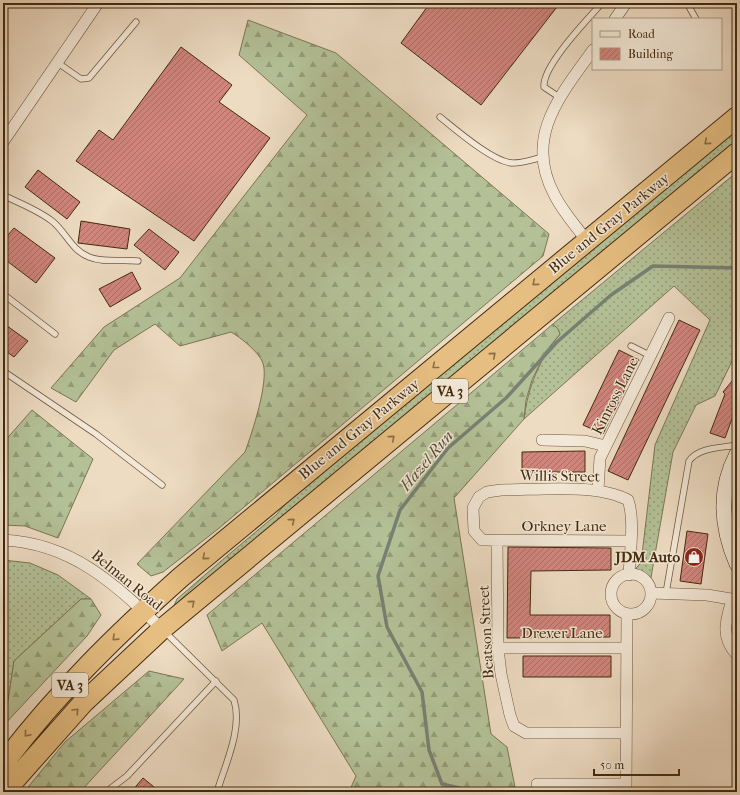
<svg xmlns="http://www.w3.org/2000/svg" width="740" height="795" viewBox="0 0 740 795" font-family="'IM FELL French Canon',serif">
  <defs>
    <pattern id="grass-dots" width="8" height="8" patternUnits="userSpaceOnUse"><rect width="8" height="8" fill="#b4c197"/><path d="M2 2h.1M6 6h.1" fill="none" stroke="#949d7a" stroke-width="1.8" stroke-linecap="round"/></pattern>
    <pattern id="forest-firs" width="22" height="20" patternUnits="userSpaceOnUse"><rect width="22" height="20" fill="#b4c197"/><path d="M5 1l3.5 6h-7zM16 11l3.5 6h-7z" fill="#949d7a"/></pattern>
    <pattern id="garden-furrows" width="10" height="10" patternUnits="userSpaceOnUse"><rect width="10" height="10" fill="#b4c197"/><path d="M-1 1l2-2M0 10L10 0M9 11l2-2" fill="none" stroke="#949d7a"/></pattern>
    <pattern id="building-hatch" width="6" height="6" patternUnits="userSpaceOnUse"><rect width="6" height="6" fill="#d1857d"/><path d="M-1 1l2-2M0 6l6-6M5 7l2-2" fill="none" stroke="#ab6d65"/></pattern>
  </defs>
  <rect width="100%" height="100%" fill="#eddbc2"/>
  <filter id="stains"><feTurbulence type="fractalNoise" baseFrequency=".005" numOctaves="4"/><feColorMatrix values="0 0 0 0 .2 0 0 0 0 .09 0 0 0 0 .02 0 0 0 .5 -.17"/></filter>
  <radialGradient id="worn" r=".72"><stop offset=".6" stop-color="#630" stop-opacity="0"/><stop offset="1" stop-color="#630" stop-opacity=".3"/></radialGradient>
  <!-- grass -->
  <path fill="url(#grass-dots)" stroke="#7c7653" d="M 737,127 L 737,146 L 232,563 L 227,556 L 276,515 L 292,496 Z
    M 737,172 L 737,351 L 715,396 L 696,405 L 673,452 L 650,583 L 636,568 L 641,563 L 655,445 L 710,320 L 674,286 L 524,419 C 528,387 539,360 560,334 L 558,329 L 553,324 Z
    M 3,560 L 30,563 L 58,575 L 91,599 L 81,599 L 14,661 L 8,701 L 3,708 Z"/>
  <!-- forest -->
  <path fill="url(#forest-firs)" stroke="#7c7653" d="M 248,20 L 336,53 L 549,234 L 543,256 L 218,529 L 163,572 L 151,576 L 137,564 L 245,452 C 252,433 269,382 263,363 C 259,352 240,337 231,332 L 180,346 L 155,324 L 114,350 L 76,402 L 51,388 L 104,327 L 180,278 L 307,115 L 239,55 Z
    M 553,324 L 558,329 L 560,334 L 546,351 L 532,380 L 526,400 L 524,419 L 454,498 L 491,734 L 507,747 L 516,792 L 349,792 L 356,776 L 262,623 L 222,651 L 207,615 Z
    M 32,410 L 93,459 L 58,538 L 25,526 L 3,525 L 3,443 Z
    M 81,599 L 91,599 L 101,615 L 87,636 L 3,726 L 3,708 L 8,701 L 14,661 Z
    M 149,671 L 184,679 L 80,792 L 24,792 L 65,742 Z"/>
  <!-- garden -->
  <path fill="url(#garden-furrows)" stroke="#7c7653" d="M 227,556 L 232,563 L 173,608 L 177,599 Z"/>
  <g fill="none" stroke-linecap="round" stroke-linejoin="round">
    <!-- stream -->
    <path stroke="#778174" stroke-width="3.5" d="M 477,792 L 442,784 L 429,750 L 422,692 L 387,627 L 378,576 L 400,510 L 448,448 L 506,398 L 557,342 L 611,295 L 653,266 L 737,268"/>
  </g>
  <!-- building -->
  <path fill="url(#building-hatch)" stroke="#432a0f" d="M 430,3 L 560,3 L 481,105 L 401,43 Z
    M 181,47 L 232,85 L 219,102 L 270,138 L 194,241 L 76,161 L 99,130 L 113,140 Z
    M 38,170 L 80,202 L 67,219 L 25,187 Z
    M 81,221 L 130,229 L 127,249 L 78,243 Z
    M 14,228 L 55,258 L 36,283 L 3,258 L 3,241 Z
    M 149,229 L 179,252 L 165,270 L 134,245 Z
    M 132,272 L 141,289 L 110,307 L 99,289 Z
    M 679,320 L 700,330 L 628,480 L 608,471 Z
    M 3,323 L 28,341 L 14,357 L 3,349 Z
    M 619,350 L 639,360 L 603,434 L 583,425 Z
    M 737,375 L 737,405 L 725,438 L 710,433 L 725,394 L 723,392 Z
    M 585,451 L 585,472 L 522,472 L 522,452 Z
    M 687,531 L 708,534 L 701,584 L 680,581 Z
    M 508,547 L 611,548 L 611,570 L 531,571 L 530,615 L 610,615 L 610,637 L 507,638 Z
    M 523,656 L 611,656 L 611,677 L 523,677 Z
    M 143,778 L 154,787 L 150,792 L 131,792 Z"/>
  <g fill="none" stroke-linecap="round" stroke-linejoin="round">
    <defs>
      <path id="lane" d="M 687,3 L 696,19
        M 58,63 L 81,79 L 89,78 L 136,22
        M 559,97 L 544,87 C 542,66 588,19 602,3
        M 440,117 C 455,129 494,163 513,163 C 523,163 534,159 543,157
        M 3,195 C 19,203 38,210 52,221 C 66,232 71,250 89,257 C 103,263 122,259 138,261
        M 3,294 L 55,334
        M 631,346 L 651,356
        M 3,371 L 96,434 L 162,485
        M 666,593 L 689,461 C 699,447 721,448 737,445
        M 164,631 L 234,700 C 243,728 225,765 217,792
        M 106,792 L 127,776 L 216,681"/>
      <path id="street" d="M 615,19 L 626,3
        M 3,142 L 98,3
        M 587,241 C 576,226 563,212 555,196 C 523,138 560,96 593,50
        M 542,440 L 585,441 L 606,446
        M 598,490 L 600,458 L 669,318
        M 3,540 C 72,543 115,584 162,629
        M 497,540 L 498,648 L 501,674 L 510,715 L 514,726 L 526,733 L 626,733
        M611 594a20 20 0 1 1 40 0a20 20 0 1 1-40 0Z
        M 629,575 C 630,553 635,520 628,500 C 597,483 537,490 501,490 L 487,492 L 479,497 L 473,508 L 474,531 L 482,540 L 630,541
        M 651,593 L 707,595 L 737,600
        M 732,600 C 726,620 720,637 737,655
        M 498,648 L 627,648
        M 537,784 L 626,784
        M 626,792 L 627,614"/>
      <path id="secondary" d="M 737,454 C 718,490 721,527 737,564"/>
      <path id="highway" d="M 3,764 C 55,695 116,635 181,577 L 737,117
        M 4,792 L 83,703 L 162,629 L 737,153"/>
    </defs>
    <!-- lane casing -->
    <use href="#lane" stroke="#6e563c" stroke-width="7"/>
    <!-- street casing -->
    <use href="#street" stroke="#6e563c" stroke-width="12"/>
    <!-- secondary casing -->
    <use href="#secondary" stroke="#432a0f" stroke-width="16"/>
    <!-- highway casing -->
    <use href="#highway" stroke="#432a0f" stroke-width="22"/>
    <!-- lane -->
    <use href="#lane" stroke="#f3e8d7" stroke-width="5.5"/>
    <!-- street -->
    <use href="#street" stroke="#f3e8d7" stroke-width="11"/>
    <!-- secondary -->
    <use href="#secondary" stroke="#f3e8d7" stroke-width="15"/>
    <!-- highway -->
    <use href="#highway" stroke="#e6be81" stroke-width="20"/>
  </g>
  <!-- one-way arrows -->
  <defs><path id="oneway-chevron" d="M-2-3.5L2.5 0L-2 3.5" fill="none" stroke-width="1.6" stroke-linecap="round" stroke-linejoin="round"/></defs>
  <g stroke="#8c6d42">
    <use href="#oneway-chevron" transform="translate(707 142) rotate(140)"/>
    <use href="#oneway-chevron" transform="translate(535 283) rotate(140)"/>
    <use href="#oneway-chevron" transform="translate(493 355) rotate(-40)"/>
    <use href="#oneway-chevron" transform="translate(435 366) rotate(141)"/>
    <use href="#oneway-chevron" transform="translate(392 438) rotate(-40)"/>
    <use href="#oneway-chevron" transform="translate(292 521) rotate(-40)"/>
    <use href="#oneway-chevron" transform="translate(205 557) rotate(139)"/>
    <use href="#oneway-chevron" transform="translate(192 603) rotate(-40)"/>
    <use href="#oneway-chevron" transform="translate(115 638) rotate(136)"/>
    <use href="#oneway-chevron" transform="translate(76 711) rotate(-47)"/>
    <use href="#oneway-chevron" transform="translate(27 734) rotate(130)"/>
  </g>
  <!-- icons -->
  <defs>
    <symbol id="shop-disc" viewBox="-11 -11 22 22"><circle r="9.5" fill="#8f2418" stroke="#f3e8d7"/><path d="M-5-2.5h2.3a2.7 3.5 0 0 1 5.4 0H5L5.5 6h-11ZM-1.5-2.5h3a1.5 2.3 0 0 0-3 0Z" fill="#fff"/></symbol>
  </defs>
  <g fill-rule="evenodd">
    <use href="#shop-disc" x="683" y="546" width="22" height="22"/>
  </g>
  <g text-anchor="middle" stroke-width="3" stroke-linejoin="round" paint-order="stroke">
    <!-- shield labels -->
    <g fill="#f3e8d7" stroke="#78634b" stroke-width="1">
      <rect x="432" y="379" width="36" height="24" rx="3"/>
      <rect x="52" y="673" width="36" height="24" rx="3"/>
    </g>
    <g font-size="14" font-weight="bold" fill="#432a0f">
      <text x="450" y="396">VA 3</text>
      <text x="70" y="690">VA 3</text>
    </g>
    <!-- street labels -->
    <g font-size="15" fill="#432a0f" stroke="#f3e8d7">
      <text transform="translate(609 223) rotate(-39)" y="5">Blue and Gray Parkway</text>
      <text transform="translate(615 396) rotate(-63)" y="5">Kinross Lane</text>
      <text transform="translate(359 429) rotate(-39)" y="5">Blue and Gray Parkway</text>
      <text transform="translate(560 476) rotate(1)" y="5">Willis Street</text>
      <text x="564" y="531">Orkney Lane</text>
      <text transform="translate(127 580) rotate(39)" y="5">Belman Road</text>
      <text transform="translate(486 632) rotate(-93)" y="5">Beatson Street</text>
      <text x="562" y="638">Drever Lane</text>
    </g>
    <!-- poi labels -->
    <g font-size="15" font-weight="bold" fill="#432a0f" stroke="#f3e8d7" text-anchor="end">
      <text x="680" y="562">JDM Auto</text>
    </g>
    <!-- water labels -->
    <g font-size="16" font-style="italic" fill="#594e39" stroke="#f3e8d7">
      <text transform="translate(426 460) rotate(-50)" y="6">Hazel Run</text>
    </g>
  </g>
  <!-- margin -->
  <rect width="740" height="795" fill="none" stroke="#eddbc2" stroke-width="16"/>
  <rect x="4" y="4" width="732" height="787" fill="none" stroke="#432a0f" stroke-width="2"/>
  <rect x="8" y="8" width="724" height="779" fill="none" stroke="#432a0f"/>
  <!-- legend -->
  <rect x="592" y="18" width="130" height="52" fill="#f3e8d7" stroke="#ad9c87"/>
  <rect x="600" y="31" width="20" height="6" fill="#f3e8d7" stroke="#ad9c87"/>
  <text x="628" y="38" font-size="12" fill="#432a0f">Road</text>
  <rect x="600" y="48" width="20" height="12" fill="url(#building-hatch)" stroke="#ad9c87"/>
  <text x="628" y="58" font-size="12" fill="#432a0f">Building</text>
  <!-- scale -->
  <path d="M594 769v6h85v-6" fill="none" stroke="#432a0f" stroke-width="2"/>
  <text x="600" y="769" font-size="12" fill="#432a0f" stroke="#f3e8d7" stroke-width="3" paint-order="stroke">50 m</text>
  <rect width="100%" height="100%" filter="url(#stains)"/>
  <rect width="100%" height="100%" fill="url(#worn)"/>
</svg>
